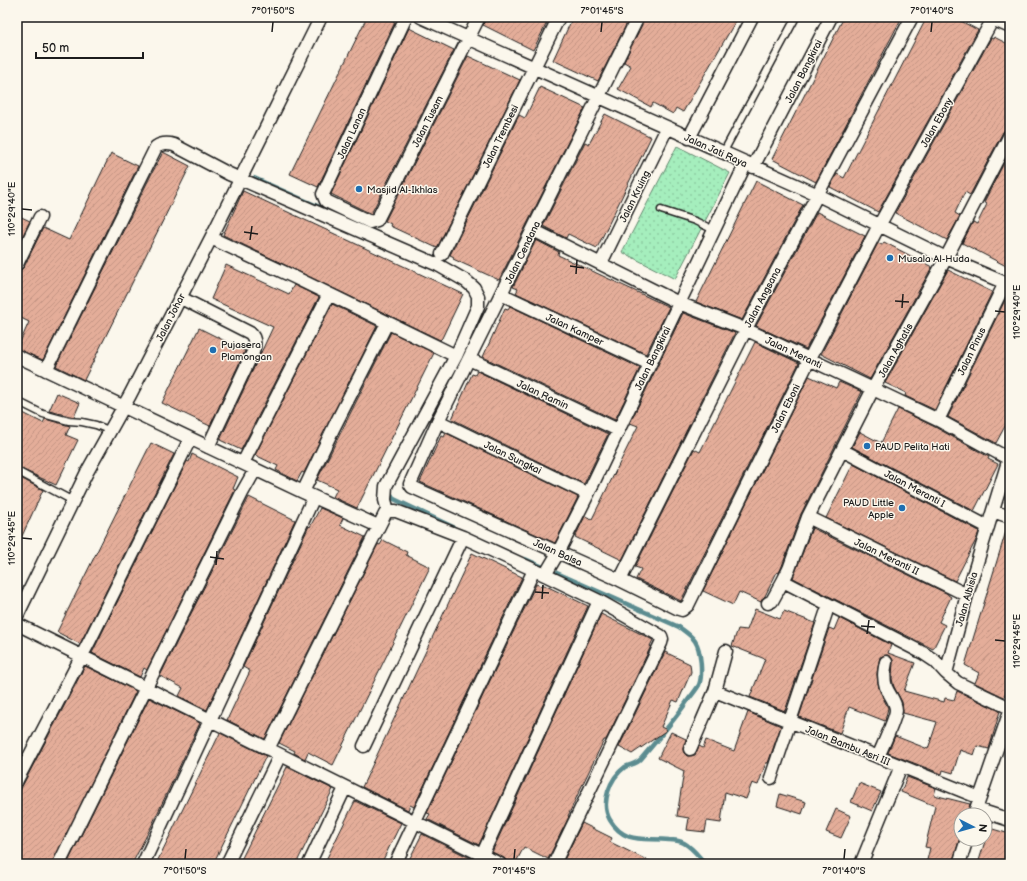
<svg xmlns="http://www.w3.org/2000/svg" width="1027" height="881" viewBox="0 0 1027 881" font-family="'Balsamiq Sans',sans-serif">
  <defs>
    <pattern id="park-dots" width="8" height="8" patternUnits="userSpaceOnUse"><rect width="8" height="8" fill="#a5eebd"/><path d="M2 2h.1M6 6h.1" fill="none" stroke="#8dcca2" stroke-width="1.8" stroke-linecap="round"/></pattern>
    <pattern id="building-hatch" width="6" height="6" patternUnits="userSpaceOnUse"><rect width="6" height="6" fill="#e4ad99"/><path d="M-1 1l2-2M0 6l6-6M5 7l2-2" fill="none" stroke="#c39483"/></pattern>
  </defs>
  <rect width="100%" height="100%" fill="#fbf7ec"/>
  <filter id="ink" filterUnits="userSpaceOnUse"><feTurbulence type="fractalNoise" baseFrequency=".025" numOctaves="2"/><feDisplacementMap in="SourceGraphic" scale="8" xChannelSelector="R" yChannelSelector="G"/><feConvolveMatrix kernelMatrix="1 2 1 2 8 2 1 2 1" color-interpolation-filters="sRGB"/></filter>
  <g filter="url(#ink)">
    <!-- park -->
    <path fill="url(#park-dots)" stroke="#60856c" d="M 677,146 L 730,173 L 675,279 L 622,252 Z"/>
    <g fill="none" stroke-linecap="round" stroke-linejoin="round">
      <!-- stream -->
      <path stroke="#5b8c90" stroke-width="4.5" d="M 254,178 L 340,216
        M 389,491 L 394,499 L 453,527
        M 525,559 L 679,627 C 684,631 691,635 695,641 C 701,650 703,675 699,685 C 696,690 692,695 688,700 C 674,721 657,740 641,759 C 637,764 631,764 625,767 C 610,778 600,803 610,820 C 625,845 645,837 669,840 C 674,840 680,841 684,843 C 693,848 699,857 706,864"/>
    </g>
    <!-- building -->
    <path fill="url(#building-hatch)" stroke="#1c1c1c" d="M 367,17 L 384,17 L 395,22 L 318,187 L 290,174 Z
      M 486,17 L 550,17 L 533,50 L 483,25 Z
      M 573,17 L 630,17 L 598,81 L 553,60 Z
      M 645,17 L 738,17 L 683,112 L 676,108 L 673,114 L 653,103 L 651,107 L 618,89 L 631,66 L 624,62 Z
      M 844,17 L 902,17 L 816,182 L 772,159 Z
      M 927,17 L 953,17 L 978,30 L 878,212 L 830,187 L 837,174 L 844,178 Z
      M 409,28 L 454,50 L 371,214 L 331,194 Z
      M 994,37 L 1010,45 L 1010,123 L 1007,128 L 1003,132 L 970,195 L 965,192 L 955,213 L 960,216 L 947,240 L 895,213 L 991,38 L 993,39 Z
      M 468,56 L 520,80 L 437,248 L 390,226 L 391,224 L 385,221 Z
      M 540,87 L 585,108 L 499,280 L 453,259 L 454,257 L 450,255 L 519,115 L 525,118 Z
      M 605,114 L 651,137 L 597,248 L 568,234 L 566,238 L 543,226 L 585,142 L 589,144 Z
      M 163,152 L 190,166 L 84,380 L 56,366 L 152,173 Z
      M 111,153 L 138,166 L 43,360 L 17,349 L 29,322 L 17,316 L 17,271 L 21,270 L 24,267 L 43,228 L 69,240 Z
      M 1007,157 L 1010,159 L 1010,268 L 962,243 L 973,222 L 977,224 L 987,204 L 984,202 Z
      M 756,181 L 803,205 L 742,320 L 696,302 Z
      M 243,191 L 463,294 L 442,338 L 440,340 L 223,235 Z
      M 817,212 L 865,236 L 806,349 L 756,326 Z
      M 17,215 L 30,221 L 17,247 Z
      M 536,240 L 559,252 L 558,255 L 669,307 L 646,354 L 516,293 L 518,289 L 513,287 Z
      M 884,242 L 932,267 L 870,379 L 821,354 L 878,243 L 882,245 Z
      M 226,265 L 289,294 L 294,285 L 319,297 L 241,450 L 220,440 L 273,327 L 211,299 Z
      M 948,270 L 992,292 L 935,410 L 905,396 L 906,393 L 885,383 Z
      M 1005,300 L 1010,303 L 1010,417 L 996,443 L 948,417 Z
      M 332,304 L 377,326 L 304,473 L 302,472 L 297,481 L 276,470 L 278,466 L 255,455 Z
      M 510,306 L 640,368 L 615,420 L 483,357 L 505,308 L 508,309 Z
      M 683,313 L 735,333 L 622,560 L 575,537 L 585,516 L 592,519 L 638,426 L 630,423 Z
      M 199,328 L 245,351 L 210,426 L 162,403 Z
      M 391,332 L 434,353 L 357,508 L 333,497 L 337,489 L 317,480 Z
      M 755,342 L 799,363 L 681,601 L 636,579 L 641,569 L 635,567 L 694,449 L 700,452 Z
      M 477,371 L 608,434 L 584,484 L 452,419 L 472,374 L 475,375 Z
      M 809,376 L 836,388 L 839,382 L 862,392 L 801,514 L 782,566 L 779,573 L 777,572 L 765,596 L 761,602 L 739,592 L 733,605 L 703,591 Z
      M 57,393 L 80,403 L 74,417 L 49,411 Z
      M 898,409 L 935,427 L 989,457 L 988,459 L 998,464 L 974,511 L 852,447 L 860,432 L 881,443 Z
      M 17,410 L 43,423 L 45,419 L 70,426 L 66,435 L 78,440 L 56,485 L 17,467 Z
      M 446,433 L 578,497 L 555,543 L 420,482 L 441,436 L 444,437 Z
      M 151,443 L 174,454 L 80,644 L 57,632 Z
      M 192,454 L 238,477 L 233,489 L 235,490 L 147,670 L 144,668 L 140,677 L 92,653 L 187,461 L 189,462 Z
      M 853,464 L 979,531 L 977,538 L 955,581 L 826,518 Z
      M 17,476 L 43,490 L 17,547 Z
      M 249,497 L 295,520 L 207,710 L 179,696 L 183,688 L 160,676 Z
      M 320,508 L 343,518 L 340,525 L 365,537 L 265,739 L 227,720 L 250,671 L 243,667 L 309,526 L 310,527 Z
      M 812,528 L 948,594 L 948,595 L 951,597 L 939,622 L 945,625 L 933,649 L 793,578 Z
      M 1007,528 L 1010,528 L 1010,679 L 1004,697 L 975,683 L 979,673 L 965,665 Z
      M 383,540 L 407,552 L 406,555 L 430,567 L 333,765 L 308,752 L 305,759 L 294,753 L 295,751 L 279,743 L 378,544 L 380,545 Z
      M 472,553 L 522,577 L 414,807 L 410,805 L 408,810 L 362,787 Z
      M 536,584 L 541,586 L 542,584 L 588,606 L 479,845 L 427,819 L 430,814 L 427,813 Z
      M 755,609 L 780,619 L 784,611 L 815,623 L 785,711 L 750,697 L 765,659 L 732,646 L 738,629 L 747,630 Z
      M 601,614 L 653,640 L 650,646 L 651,646 L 606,740 L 604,740 L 578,794 L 568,816 L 569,817 L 548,859 L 524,847 L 515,864 L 507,864 L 506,860 L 504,858 L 492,852 Z
      M 839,618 L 891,645 L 888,653 L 915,663 L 904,691 L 944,702 L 945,698 L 954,700 L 957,691 L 1000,711 L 989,749 L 977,746 L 974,755 L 960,750 L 953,773 L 943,770 L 942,774 L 888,753 L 895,736 L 928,749 L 937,722 L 903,713 L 902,702 L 894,687 L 892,679 L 893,660 L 891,657 L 887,655 L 880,657 L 877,674 L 879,689 L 888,708 L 885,721 L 849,707 L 840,733 L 799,717 L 829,628 L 834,630 Z
      M 665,652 L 690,664 L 691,672 L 678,702 L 673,700 L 661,727 L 667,730 L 632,754 L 619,747 Z
      M 85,666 L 136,691 L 52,864 L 17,864 L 17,796 Z
      M 149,698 L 200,723 L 151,827 L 132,864 L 67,864 Z
      M 748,712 L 781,726 L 768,763 L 766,763 L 758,785 L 752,783 L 746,799 L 725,792 L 721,823 L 707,821 L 705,832 L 687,830 L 689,818 L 677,816 L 684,771 L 658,758 L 671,732 L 686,739 L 683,749 L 684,753 L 687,756 L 695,755 L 699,746 L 703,748 L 706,740 L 734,751 Z
      M 220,733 L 266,756 L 213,864 L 156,864 Z
      M 287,767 L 333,789 L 296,864 L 239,864 Z
      M 907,777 L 936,788 L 934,795 L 970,804 L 967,815 L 961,815 L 961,835 L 952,864 L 926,864 L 930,848 L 925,847 L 935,806 L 901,792 Z
      M 859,783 L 881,792 L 872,811 L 851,802 Z
      M 780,794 L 806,802 L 802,814 L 777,806 Z
      M 355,801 L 401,823 L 381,864 L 324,864 Z
      M 836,809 L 851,816 L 841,838 L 826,832 Z
      M 582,823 L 612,838 L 610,842 L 655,864 L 562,864 Z
      M 989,828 L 1010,834 L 1010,864 L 978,864 Z
      M 422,834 L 472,859 L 471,864 L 407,864 Z"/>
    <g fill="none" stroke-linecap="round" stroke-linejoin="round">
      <defs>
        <path id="lane" d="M 723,153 L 796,17
          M 661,210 L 695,221 L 714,230
          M 17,401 L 43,414 L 69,421 L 82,422 L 96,425 L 111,431
          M 17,471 L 73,501"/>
        <path id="street" d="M 406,17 L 323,194 L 326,201 L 370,222 L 377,220 L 479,17
          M 421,17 L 816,194 L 946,258 L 1010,285
          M 638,17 L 438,421 L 410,484 L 412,487 L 620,580 L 679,609 L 682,610 L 688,605 L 809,360 L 875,233 L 994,17
          M 988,17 L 1010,27
          M 689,138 L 752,17
          M 753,167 L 831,17
          M 533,230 L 679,303 L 745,329 L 873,389 L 938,420 L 1009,459
          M 211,238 L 294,277 L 456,356
          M 442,254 L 559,17
          M 601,263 L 667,128
          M 17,264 L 40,217
          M 501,294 L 650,364
          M 181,298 L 250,333 C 256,338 255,345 253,352 L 208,447
          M 17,356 L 303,492 L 378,526
          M 469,359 L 618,430
          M 46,370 L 156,147 C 162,143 167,143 174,145 L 229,174 L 438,265 L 466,281 L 474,288 L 478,296 L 478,306 L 456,356 L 386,486 L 385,500 L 388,511
          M 938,420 L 1005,283
          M 438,421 L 588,494
          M 842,450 L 988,527
          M 1010,455 L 967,595 L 946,673 L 958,683 L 1010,708
          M 243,463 L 329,294
          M 303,492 L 334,427 L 387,323
          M 993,511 L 1010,517
          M 808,517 L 967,595
          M 545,575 L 558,553 L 588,494 L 746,163
          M 620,580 L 750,321 L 912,17
          M 768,603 L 772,601 L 783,581
          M 17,616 L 87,472 L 130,395 L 211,238 L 321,17
          M 17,624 L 500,864
          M 946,673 L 935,661 L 923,653 L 783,581 L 789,569 L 808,517 L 842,450 L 873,389 L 946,258 L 1010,135
          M 715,691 L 980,798
          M 364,746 L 463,537
          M 268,749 L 385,514 L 388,511 L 396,511 L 463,537 L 545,575 L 599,601 L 661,636 L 662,639 L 661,643 L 554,864
          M 690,749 L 715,691 L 726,651
          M 878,757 C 882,747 896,718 896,710 C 896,701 889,695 886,687 C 883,678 884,671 886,662
          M 771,778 L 826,613
          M 17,780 L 90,640 L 190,439
          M 976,809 L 1010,820
          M 974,815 L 1010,711
          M 59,864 L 242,493 L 255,470
          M 143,864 L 314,497
          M 227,864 L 280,755
          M 309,864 L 345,788
          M 395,864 L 534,570
          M 478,864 L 599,601
          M 861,864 L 901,766
          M 959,864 L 967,839"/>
      </defs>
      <!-- lane casing -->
      <use href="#lane" stroke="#1c1c1c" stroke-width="9"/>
      <!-- street casing -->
      <use href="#street" stroke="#1c1c1c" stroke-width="15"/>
      <!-- lane -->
      <use href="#lane" stroke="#fbf7ec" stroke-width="6"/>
      <!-- street -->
      <use href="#street" stroke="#fbf7ec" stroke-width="12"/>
    </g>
  </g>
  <!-- ticks -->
  <path fill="none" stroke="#1c1c1c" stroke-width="1.5" d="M 272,32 L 273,22M 601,32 L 602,22M 931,32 L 932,22M 22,209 L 32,210M 244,232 L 258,234M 250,240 L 252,226M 570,266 L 584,268M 576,274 L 577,260M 895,301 L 909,302M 902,308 L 903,294M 995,311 L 1005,312M 22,538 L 32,539M 210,557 L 224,559M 216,565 L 217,551M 535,592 L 549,593M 542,599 L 543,585M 861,626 L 875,627M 867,634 L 869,620M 995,640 L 1005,641M 185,859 L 186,849M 514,859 L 515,849M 844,859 L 845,849"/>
  <!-- markers -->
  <g fill="#1f6fb2" stroke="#fbf7ec" stroke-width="1.5">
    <circle cx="359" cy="189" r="4"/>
    <circle cx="890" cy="258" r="4"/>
    <circle cx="213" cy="350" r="4"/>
    <circle cx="867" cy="446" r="4"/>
    <circle cx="902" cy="508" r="4"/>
  </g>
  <g text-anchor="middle" stroke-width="3" stroke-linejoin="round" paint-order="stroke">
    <!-- street labels -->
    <g font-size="10" fill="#1c1c1c" stroke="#fbf7ec">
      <text transform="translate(803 71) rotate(-63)" y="4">Jalan Bangkirai</text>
      <text transform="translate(427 121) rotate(-63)" y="4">Jalan Tusam</text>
      <text transform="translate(936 122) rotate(-61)" y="4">Jalan Ebony</text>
      <text transform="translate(351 133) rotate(-65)" y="4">Jalan Lanan</text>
      <text transform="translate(500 136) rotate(-64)" y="4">Jalan Trembesi</text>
      <text transform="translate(716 150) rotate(24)" y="4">Jalan Jati Raya</text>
      <text transform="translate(634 196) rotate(-64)" y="4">Jalan Kruing</text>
      <text transform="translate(522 252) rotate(-64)" y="4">Jalan Cendana</text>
      <text transform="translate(762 297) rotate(-62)" y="4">Jalan Angsana</text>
      <text transform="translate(170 317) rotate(-63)" y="4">Jalan Johar</text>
      <text transform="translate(575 329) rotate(25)" y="4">Jalan Kamper</text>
      <text transform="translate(895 350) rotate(-61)" y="4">Jalan Aghatis</text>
      <text transform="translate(971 351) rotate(-64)" y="4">Jalan Pinus</text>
      <text transform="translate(794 352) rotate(25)" y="4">Jalan Meranti</text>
      <text transform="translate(652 358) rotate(-64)" y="4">Jalan Bangkirai</text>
      <text transform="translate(543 394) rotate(25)" y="4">Jalan Ramin</text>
      <text transform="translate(785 408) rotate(-64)" y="4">Jalan Eboni</text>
      <text transform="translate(513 457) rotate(26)" y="4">Jalan Sungkai</text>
      <text transform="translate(915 488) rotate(28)" y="4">Jalan Meranti I</text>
      <text transform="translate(558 552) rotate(24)" y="4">Jalan Balsa</text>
      <text transform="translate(887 556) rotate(26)" y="4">Jalan Meranti II</text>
      <text transform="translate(966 599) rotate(-74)" y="4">Jalan Albisia</text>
      <text transform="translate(848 745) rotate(22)" y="4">Jalan Bambu Asri III</text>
    </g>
    <!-- poi labels -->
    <g font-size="10" fill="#1c1c1c" stroke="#fbf7ec" text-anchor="start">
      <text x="367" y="193">Masjid Al-Ikhlas</text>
      <text x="898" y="262">Musala Al-Huda</text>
      <text x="221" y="348">Pujasera<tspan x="221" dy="12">Plamongan</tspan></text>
      <text x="875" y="450">PAUD Pelita Hati</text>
      <text x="894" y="506" text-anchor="end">PAUD Little<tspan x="894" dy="12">Apple</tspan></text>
    </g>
  </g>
  <!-- margin -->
  <rect width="1027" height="881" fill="none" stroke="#fbf7ec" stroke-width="44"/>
  <!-- north arrow -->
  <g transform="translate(973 827) rotate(96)"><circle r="19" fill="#fbf7ec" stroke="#a29f99"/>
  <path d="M0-3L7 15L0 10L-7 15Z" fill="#1f6fb2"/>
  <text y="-6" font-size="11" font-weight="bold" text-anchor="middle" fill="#1c1c1c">N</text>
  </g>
  <!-- scale -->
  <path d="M36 52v6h107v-6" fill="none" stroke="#1c1c1c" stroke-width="2"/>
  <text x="42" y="52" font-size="12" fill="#1c1c1c" stroke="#fbf7ec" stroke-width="3" paint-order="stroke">50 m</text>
  <rect x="22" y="22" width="983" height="837" fill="none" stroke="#1c1c1c" stroke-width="1.5"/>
  <g font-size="10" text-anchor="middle" fill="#1c1c1c">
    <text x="273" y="14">7°01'50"S</text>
    <text x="602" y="14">7°01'45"S</text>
    <text x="932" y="14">7°01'40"S</text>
    <text transform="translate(11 209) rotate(-90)" y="4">110°29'40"E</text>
    <text transform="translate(1016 312) rotate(-90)" y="4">110°29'40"E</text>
    <text transform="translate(11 538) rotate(-90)" y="4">110°29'45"E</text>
    <text transform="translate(1016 641) rotate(-90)" y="4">110°29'45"E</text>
    <text x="185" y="874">7°01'50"S</text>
    <text x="514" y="874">7°01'45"S</text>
    <text x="844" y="874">7°01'40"S</text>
  </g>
</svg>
